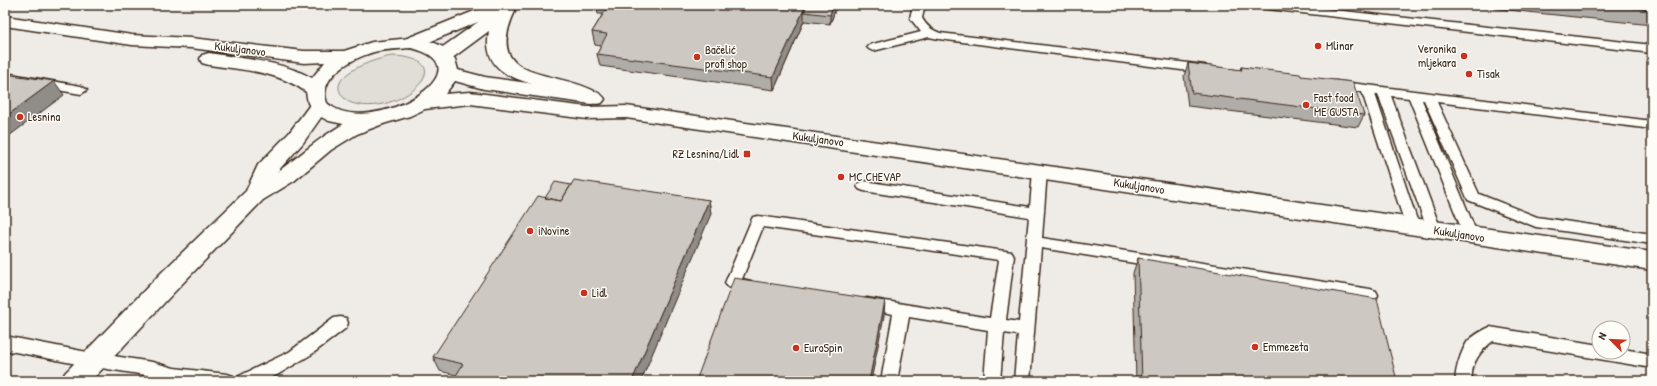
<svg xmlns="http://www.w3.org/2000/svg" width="1657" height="386" viewBox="0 0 1657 386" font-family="'Patrick Hand',sans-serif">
  <rect width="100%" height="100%" fill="#fdfcf7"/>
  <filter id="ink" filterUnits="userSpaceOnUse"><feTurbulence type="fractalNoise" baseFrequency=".025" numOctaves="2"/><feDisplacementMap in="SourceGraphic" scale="8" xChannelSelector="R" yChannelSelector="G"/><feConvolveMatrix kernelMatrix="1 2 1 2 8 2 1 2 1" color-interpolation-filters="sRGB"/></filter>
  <g filter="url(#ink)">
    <!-- built -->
    <path fill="#efece7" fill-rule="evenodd" d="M 5,5 L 1652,5 L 1652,381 L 5,381 ZM 1599,328 L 1623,328 L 1623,352 L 1599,352 Z"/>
    <!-- green -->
    <path fill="#e1ded7" stroke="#8e847a" d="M 392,56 C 463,58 406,112 360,105 C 355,104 348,103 344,98 C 322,75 378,58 392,56 Z"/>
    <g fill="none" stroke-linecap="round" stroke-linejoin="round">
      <defs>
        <path id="lane" d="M 913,5 L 925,5 L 922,18 C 926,26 932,30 940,33 L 1205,65 L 1211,69 L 1205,73 L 939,39 L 929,37 L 873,51 L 869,49 L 867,47 L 869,45 L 921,32 L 910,18 Z
          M 1253,5 L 1289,5 L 1652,45 L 1652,53 L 1259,8 Z
          M 5,73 L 81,86 L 87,90 L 81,94 L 5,81 Z
          M 1335,81 L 1652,121 L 1652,129 L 1437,102 L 1479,194 L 1537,217 L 1652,234 L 1652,244 L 1536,227 L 1468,200 L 1424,100 L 1422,100 L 1478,236 L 1476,240 L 1471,241 L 1466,240 L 1409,98 L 1391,96 L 1441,230 L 1439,234 L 1434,235 L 1429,234 L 1378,94 L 1375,94 L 1419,226 L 1417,230 L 1412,231 L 1407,230 L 1362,92 L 1331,88 L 1329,85 L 1331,82 Z
          M 1040,166 L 1045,168 L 1047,171 L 1042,238 L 1370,289 L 1376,291 L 1378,295 L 1376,299 L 1370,301 L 1041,248 L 1030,381 L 1014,381 L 1018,335 L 1004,333 L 1000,381 L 984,381 L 988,330 L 909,317 L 897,381 L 881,381 L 893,314 L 861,308 L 859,304 L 861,300 L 867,298 L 990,318 L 999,260 L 763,227 L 742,279 L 751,281 L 754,285 L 751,289 C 744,292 735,290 728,287 L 725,283 L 751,221 L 753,217 L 758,216 L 1012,252 L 1014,256 L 1006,320 L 1019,322 L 1029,217 L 864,191 L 859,189 L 857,186 L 859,183 L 864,181 L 1030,207 L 1033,171 L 1035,168 Z
          M 340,317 L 346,318 L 348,323 L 346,328 L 312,354 L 277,375 L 263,381 L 237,381 L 239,376 L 289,352 L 334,318 Z
          M 1490,327 L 1599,345 L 1599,352 L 1623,352 L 1623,349 L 1652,354 L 1652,368 L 1493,341 C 1480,351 1470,364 1472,381 L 1456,381 C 1454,372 1462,349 1468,341 C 1473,336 1483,330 1490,327 Z
          M 5,336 L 82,351 L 152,362 L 174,368 L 227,374 L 233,376 L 235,381 L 169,381 L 152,376 L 82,365 L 5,350 Z"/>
        <path id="street" d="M 489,5 L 513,5 L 511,7 L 515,11 C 483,80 549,70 590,89 C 596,92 601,93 605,99 L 602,103 C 587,107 576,96 562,92 C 529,82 480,79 489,31 L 451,59 L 444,61 L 437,59 L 435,55 L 437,51 L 478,22 L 417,47 L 411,48 L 405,47 L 402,43 L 405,39 Z
          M 319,100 L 326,102 L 329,106 L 303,143 L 277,172 C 301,156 352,106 383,114 L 386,119 L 383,124 L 357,134 L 331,150 L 294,181 L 263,200 L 179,287 L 91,381 L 61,381 L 65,373 L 161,273 L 246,191 L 258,165 L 289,133 L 312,102 Z"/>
        <path id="secondary" d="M 5,16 L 132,35 L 191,38 L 304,51 L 344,51 L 372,42 L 411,38 L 433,42 L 445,48 L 455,59 L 458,70 L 485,77 L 591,92 L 598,94 L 601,98 L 598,102 L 591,104 L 484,89 L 455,81 L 445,94 L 470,92 L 587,107 L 626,106 L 1652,252 L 1652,270 L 626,118 L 587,119 L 470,104 L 425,109 L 410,116 L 383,124 L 353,126 L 329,121 L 317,115 L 308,103 L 306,92 C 278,71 242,70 209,65 L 202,63 L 200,59 L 202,55 L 209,53 C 244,59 281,61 312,78 L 325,62 L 304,63 L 191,48 L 132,45 L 5,26 ZM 411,48 C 493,67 370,141 327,103 C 317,76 353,58 374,52 C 386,49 399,49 411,48 Z"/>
      </defs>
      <!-- lane casing -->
      <use href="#lane" stroke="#3b2a1e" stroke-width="3"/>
      <!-- street casing -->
      <use href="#street" stroke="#3b2a1e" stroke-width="3"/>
      <!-- secondary casing -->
      <use href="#secondary" stroke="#3b2a1e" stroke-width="3"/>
      <!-- lane -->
      <use href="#lane" fill="#fdfcf7" fill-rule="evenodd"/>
      <!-- street -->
      <use href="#street" fill="#fdfcf7" fill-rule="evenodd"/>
      <!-- secondary -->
      <use href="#secondary" fill="#fdfcf7" fill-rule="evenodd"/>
    </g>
    <!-- wall -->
    <path fill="#b0aca7" stroke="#3b2a1e" d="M 596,5 L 837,5 L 830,24 L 804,21 L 774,90 L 600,66 L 597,54 L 601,46 L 595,45 L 592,32 L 603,14 L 598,14 Z
      M 1467,5 L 1652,5 L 1652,25 L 1508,10 Z
      M 1188,63 L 1240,70 L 1241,67 L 1301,76 L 1364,115 L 1358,127 L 1188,106 L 1184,76 Z
      M 571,185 L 709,200 L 711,214 L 456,375 L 440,371 L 433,357 Z
      M 1138,258 L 1397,381 L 1136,381 L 1133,273 Z
      M 454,379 L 467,381 L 455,381 Z"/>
    <!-- shaded-wall -->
    <path fill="#908c88" stroke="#3b2a1e" d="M 806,5 L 811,5 L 804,12 L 804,21 L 774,90 L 773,77 Z
      M 833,5 L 837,5 L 830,24 L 830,15 Z
      M 54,81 L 64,95 L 5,139 L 5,117 Z
      M 709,200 L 711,214 L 641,381 L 632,381 Z
      M 885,301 L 884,316 L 871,381 L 869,381 Z"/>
    <!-- building -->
    <path fill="#cdc8c2" stroke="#3b2a1e" d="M 609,5 L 806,5 L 773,77 L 597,54 L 607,34 L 592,32 Z
      M 807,5 L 833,5 L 830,15 L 804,12 Z
      M 1603,5 L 1652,5 L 1652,10 Z
      M 1188,63 L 1242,70 L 1241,67 L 1300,74 L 1301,76 L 1353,82 L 1364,115 L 1192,93 Z
      M 5,74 L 54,81 L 5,117 Z
      M 574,180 L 709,200 L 632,381 L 467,381 L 454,379 L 463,364 L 433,357 L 538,196 L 561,201 Z
      M 555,182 L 571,185 L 561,201 L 545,198 Z
      M 1138,258 L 1377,299 L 1397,381 L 1142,381 Z
      M 734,278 L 885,301 L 869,381 L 696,381 Z"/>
  </g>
  <!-- markers -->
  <g fill="#c8321e" stroke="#fdfcf7" stroke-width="1.5">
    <circle cx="1318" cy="46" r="4"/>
    <circle cx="1464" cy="56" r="4"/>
    <circle cx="697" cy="57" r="4"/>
    <circle cx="1469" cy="74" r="4"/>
    <circle cx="1306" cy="105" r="4"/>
    <circle cx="20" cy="117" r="4"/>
    <rect x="743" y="150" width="8" height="8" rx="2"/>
    <circle cx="841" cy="177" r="4"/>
    <circle cx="530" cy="231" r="4"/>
    <circle cx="584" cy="293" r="4"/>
    <circle cx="1255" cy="347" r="4"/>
    <circle cx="796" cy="348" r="4"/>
  </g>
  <g text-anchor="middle" stroke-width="3" stroke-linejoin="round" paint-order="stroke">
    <!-- poi labels -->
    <g font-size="12" fill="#3b2a1e" stroke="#fdfcf7" text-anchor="start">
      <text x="1326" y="50">Mlinar</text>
      <text x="1456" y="53" text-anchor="end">Veronika<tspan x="1456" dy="14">mljekara</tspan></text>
      <text x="705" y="54">Bačelić<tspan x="705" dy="14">profi shop</tspan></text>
      <text x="1477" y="78">Tisak</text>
      <text x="1314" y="102">Fast food<tspan x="1314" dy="14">ME GUSTA</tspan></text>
      <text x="28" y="121">Lesnina</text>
      <text x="739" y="158" text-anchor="end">RZ Lesnina/Lidl</text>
      <text x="849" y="181">MC CHEVAP</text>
      <text x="538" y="235">iNovine</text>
      <text x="592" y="297">Lidl</text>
      <text x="1263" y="351">Emmezeta</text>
      <text x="804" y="352">EuroSpin</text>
    </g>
    <!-- street labels -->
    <g font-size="12" fill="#3b2a1e" stroke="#fdfcf7">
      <text transform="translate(240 49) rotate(7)" y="4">Kukuljanovo</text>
      <text transform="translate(818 139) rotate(8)" y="4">Kukuljanovo</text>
      <text transform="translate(1139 186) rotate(9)" y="4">Kukuljanovo</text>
      <text transform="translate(1459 234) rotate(9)" y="4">Kukuljanovo</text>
    </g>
  </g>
  <!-- margin -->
  <rect width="1657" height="386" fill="none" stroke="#fdfcf7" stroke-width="20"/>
  <rect x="10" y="10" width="1637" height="366" fill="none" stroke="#3b2a1e" stroke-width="1.5" filter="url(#ink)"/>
  <!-- north arrow -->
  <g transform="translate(1611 340) rotate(294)"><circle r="19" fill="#fdfcf7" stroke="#afa8a0"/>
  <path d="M0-3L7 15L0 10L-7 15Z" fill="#c8321e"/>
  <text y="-6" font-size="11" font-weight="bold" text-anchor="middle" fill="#3b2a1e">N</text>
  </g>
</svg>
